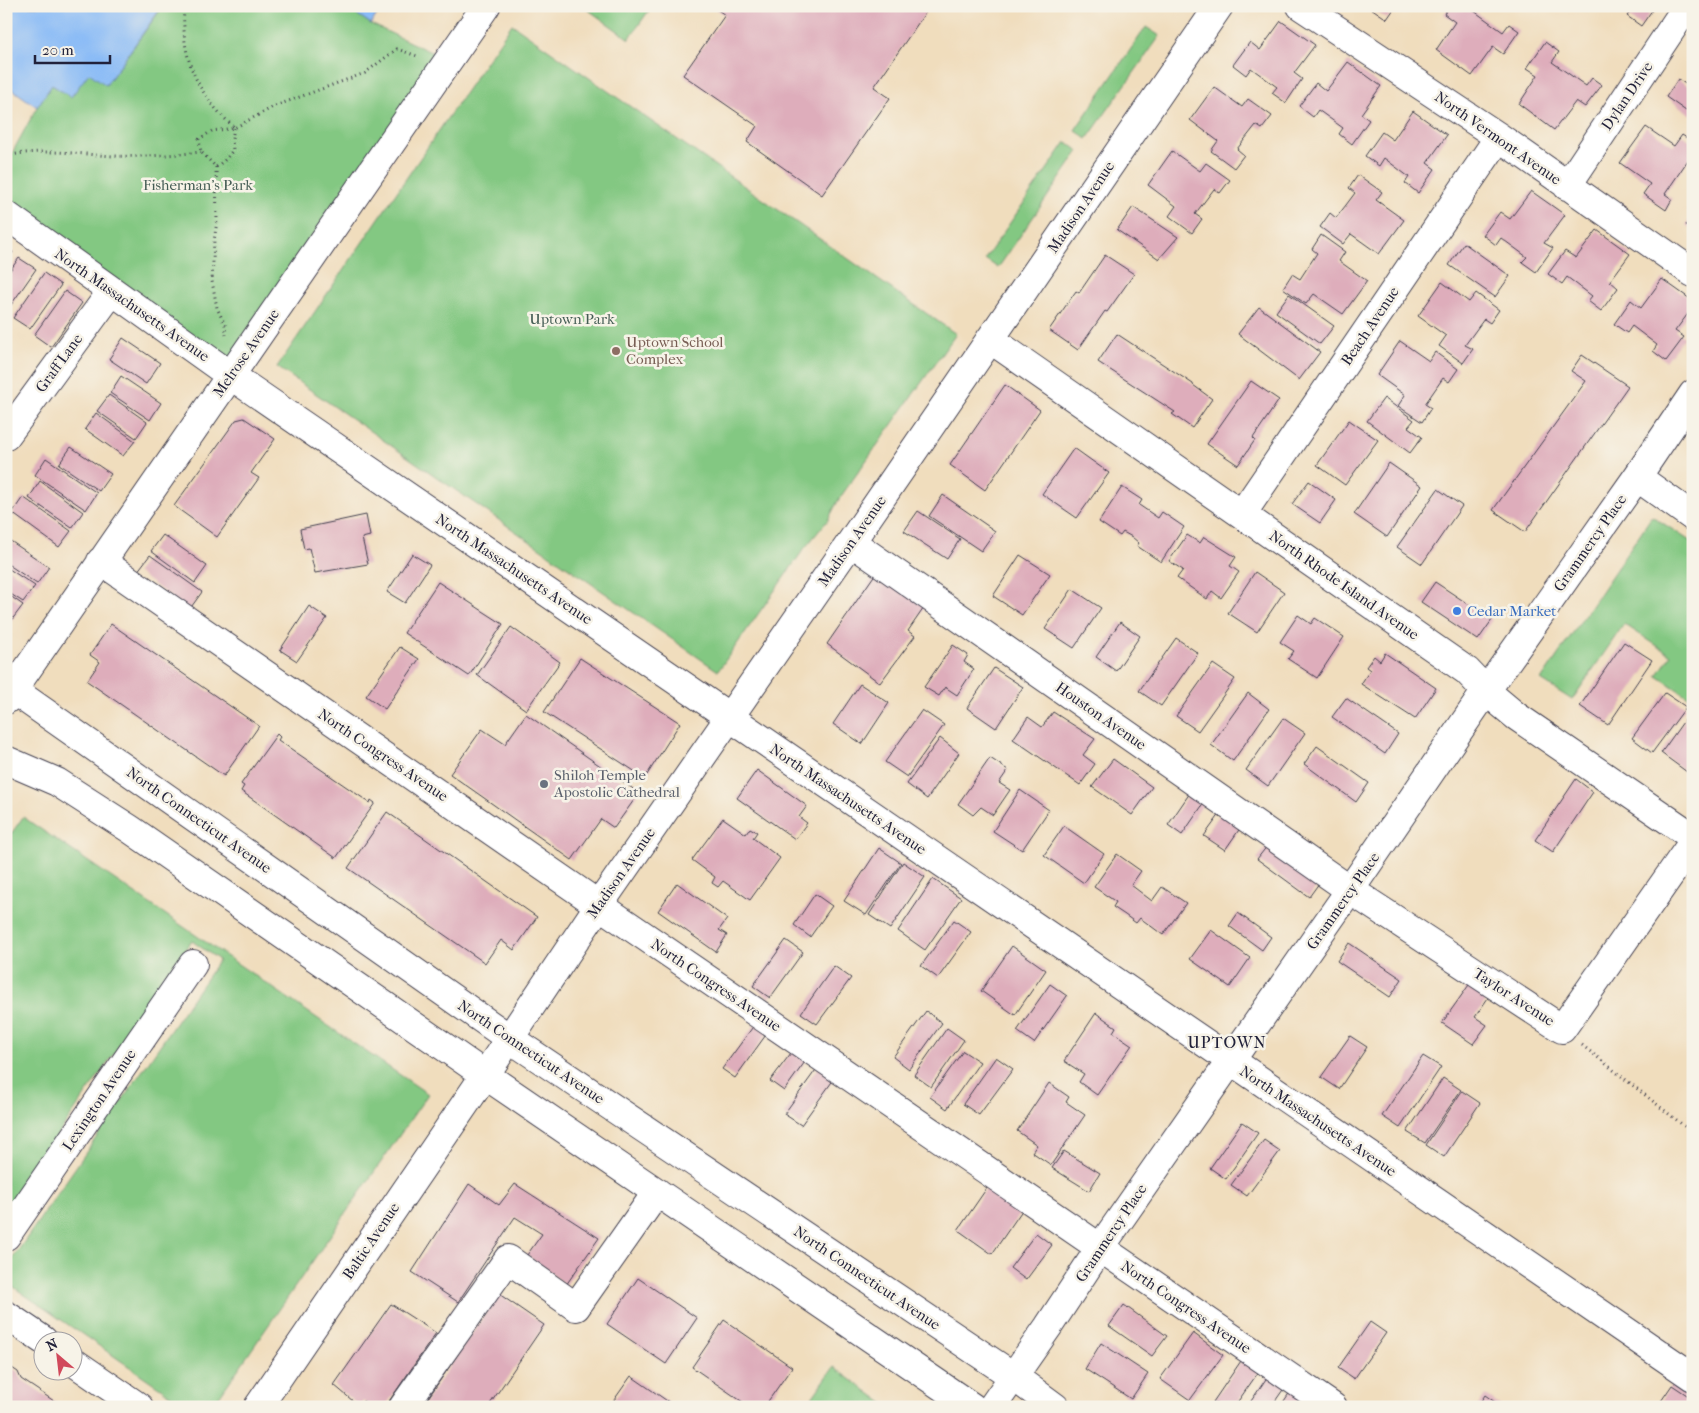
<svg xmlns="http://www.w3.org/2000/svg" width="1699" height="1413" viewBox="0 0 1699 1413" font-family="'IM FELL French Canon',serif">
  <rect width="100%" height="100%" fill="#f7f3e8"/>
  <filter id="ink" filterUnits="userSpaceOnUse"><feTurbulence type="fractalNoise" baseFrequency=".02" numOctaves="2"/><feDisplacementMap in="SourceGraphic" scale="10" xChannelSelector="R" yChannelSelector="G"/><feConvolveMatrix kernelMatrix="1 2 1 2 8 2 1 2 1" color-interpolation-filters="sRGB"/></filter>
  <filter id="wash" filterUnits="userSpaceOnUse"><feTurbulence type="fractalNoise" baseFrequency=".0096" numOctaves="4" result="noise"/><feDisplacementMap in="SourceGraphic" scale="20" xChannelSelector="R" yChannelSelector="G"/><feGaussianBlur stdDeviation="1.12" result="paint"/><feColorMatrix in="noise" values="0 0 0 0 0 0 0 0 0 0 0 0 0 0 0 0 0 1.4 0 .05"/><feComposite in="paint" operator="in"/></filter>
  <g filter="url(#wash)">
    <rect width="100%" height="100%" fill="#f0ddbd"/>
    <!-- green -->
    <path fill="#83c882" stroke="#52755e" d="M 158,6 L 345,6 L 371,24 L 450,61 L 230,375 L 6,215 L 6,164 L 37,107 L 52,85 L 71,97 L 89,72 L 106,85 L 161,9 Z
      M 583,6 L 652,6 L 629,39 Z
      M 512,24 L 956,334 L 839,499 L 828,520 L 804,549 L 718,671 L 277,367 Z
      M 1146,27 L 1160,36 L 1087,139 L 1075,130 Z
      M 1066,142 L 1079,151 L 998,268 L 985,259 Z
      M 1652,516 L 1693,543 L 1693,694 L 1690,698 L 1657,676 L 1671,655 L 1624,624 L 1572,700 L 1541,680 Z
      M 23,817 L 428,1094 L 212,1407 L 188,1407 L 6,1282 L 6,1268 L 219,960 L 192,941 L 6,1210 L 6,841 Z
      M 834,1367 L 889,1407 L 809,1407 L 807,1405 Z"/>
    <!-- water -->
    <path fill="#8abbf6" stroke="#566e98" d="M 6,6 L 158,6 L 161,8 L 106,85 L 89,73 L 71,97 L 52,85 L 37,107 L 6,85 Z
      M 345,6 L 382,6 L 371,24 Z"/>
    <g id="blocks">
      <!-- building -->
      <path fill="#deadbb" d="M 712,6 L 930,6 L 874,87 L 890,98 L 822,195 L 747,142 L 757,126 L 683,75 L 725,15 Z
        M 1368,6 L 1396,6 L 1387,19 Z
        M 1450,6 L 1471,6 L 1470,8 L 1503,32 L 1509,24 L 1519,31 L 1503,54 L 1493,47 L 1472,76 L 1436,50 L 1455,22 L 1444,14 Z
        M 1634,6 L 1655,6 L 1641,26 L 1627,16 Z
        M 1281,21 L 1315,45 L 1294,73 L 1302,79 L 1286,103 L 1272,93 L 1277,87 L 1251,68 L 1246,75 L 1233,65 L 1250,42 L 1260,50 Z
        M 1545,42 L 1559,52 L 1552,62 L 1586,86 L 1592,78 L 1602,85 L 1585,107 L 1576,101 L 1554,130 L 1519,104 L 1538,75 L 1527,68 Z
        M 1348,62 L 1381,86 L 1361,114 L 1369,120 L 1352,144 L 1339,134 L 1343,128 L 1318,110 L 1313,117 L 1299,106 L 1316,83 L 1326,91 Z
        M 1678,79 L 1693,89 L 1693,116 L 1666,97 Z
        M 1214,87 L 1242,107 L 1248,99 L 1272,116 L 1262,129 L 1256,125 L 1237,149 L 1244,155 L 1234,168 L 1211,151 L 1218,141 L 1190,120 Z
        M 1413,111 L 1447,135 L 1427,163 L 1435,169 L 1418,193 L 1405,183 L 1409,177 L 1384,158 L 1379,166 L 1365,156 L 1382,132 L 1393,140 Z
        M 1646,127 L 1674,146 L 1682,135 L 1693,142 L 1693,163 L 1688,160 L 1665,194 L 1672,199 L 1666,210 L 1643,194 L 1650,184 L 1620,163 Z
        M 1172,151 L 1200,171 L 1206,163 L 1230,180 L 1220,193 L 1214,189 L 1195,214 L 1202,219 L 1192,233 L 1169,216 L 1176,206 L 1148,185 Z
        M 1358,175 L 1382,192 L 1376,200 L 1404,220 L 1379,254 L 1351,234 L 1343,244 L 1320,227 L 1330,213 L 1336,218 L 1346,205 L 1355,193 L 1349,188 Z
        M 1531,191 L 1565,215 L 1544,243 L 1553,248 L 1536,272 L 1522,262 L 1527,257 L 1501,238 L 1496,245 L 1483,235 L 1500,212 L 1510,219 Z
        M 1133,207 L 1178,237 L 1159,259 L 1117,230 Z
        M 1693,215 L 1693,230 L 1686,225 Z
        M 1597,230 L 1630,254 L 1610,281 L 1618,288 L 1601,311 L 1588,301 L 1592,296 L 1567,277 L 1562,284 L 1548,274 L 1565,251 L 1576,258 Z
        M 1321,235 L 1345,252 L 1339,261 L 1367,281 L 1343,314 L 1314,294 L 1306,304 L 1283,288 L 1292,274 L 1300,279 L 1317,253 L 1312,249 Z
        M 1464,243 L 1510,276 L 1495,297 L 1449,265 Z
        M 6,248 L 13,252 L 6,262 Z
        M 1105,255 L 1134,274 L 1107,312 L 1105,311 L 1078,350 L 1049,330 L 1076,291 L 1079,293 Z
        M 19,258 L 36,269 L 6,312 L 6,276 Z
        M 44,273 L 61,285 L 30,329 L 13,318 Z
        M 1662,279 L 1693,301 L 1693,307 L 1675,331 L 1684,337 L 1666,361 L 1653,351 L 1657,345 L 1632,326 L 1627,333 L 1614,324 L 1631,300 L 1641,308 Z
        M 1442,282 L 1469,302 L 1476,293 L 1499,310 L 1490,323 L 1484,319 L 1465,345 L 1473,349 L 1463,363 L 1439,346 L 1446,336 L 1418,316 Z
        M 65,291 L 82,303 L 51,347 L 34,335 Z
        M 1289,294 L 1334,326 L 1320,344 L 1276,312 Z
        M 1259,307 L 1320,352 L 1299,380 L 1238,334 Z
        M 1117,334 L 1193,384 L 1193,385 L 1212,399 L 1192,428 L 1172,414 L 1175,412 L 1098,362 Z
        M 123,338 L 160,363 L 146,384 L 109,359 Z
        M 1400,341 L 1429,361 L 1435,352 L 1458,369 L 1449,382 L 1443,378 L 1425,404 L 1431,408 L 1422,422 L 1398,406 L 1405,395 L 1377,375 Z
        M 1582,355 L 1628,386 L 1525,532 L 1493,510 L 1586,381 L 1571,371 Z
        M 121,376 L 161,403 L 150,420 L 110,393 Z
        M 1251,381 L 1279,400 L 1253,438 L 1255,440 L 1238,465 L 1207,444 Z
        M 1005,385 L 1040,410 L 985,490 L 950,465 Z
        M 109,395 L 147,422 L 136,438 L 97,411 Z
        M 1384,398 L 1414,420 L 1408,427 L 1422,437 L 1410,453 L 1367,421 Z
        M 96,413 L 135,441 L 123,456 L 85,429 Z
        M 244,418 L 275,439 L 251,473 L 259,478 L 217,537 L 174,506 L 236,420 Z
        M 1349,420 L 1378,440 L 1345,485 L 1317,465 Z
        M 71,447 L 111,474 L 99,491 L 59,464 Z
        M 1074,448 L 1109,473 L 1077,518 L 1042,494 Z
        M 46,458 L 97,493 L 86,510 L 35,475 Z
        M 1389,463 L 1422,486 L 1387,537 L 1354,514 Z
        M 40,481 L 83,512 L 72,528 L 29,498 Z
        M 1309,481 L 1336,500 L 1320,523 L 1292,504 Z
        M 1122,487 L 1142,500 L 1139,505 L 1158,518 L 1162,512 L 1184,527 L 1161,562 L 1137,546 L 1139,543 L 1132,537 L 1123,532 L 1120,536 L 1099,522 Z
        M 1438,489 L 1462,506 L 1422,564 L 1397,547 Z
        M 943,495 L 995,531 L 981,551 L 929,516 Z
        M 23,497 L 71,531 L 59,547 L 12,513 Z
        M 918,511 L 960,539 L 947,559 L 904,531 Z
        M 366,515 L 370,536 L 362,538 L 368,564 L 315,573 L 309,548 L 304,549 L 300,529 Z
        M 163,535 L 207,566 L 195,583 L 151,551 Z
        M 1187,535 L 1200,543 L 1204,537 L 1236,557 L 1230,566 L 1239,572 L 1221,598 L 1212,591 L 1207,599 L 1177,578 L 1183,570 L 1169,561 Z
        M 9,540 L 49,567 L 37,584 L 6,563 L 6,544 Z
        M 412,554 L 430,565 L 405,603 L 387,592 Z
        M 150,555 L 202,592 L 189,610 L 137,572 Z
        M 1020,555 L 1050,574 L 1022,615 L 993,596 Z
        M 6,567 L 35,586 L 23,602 L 6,591 Z
        M 880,567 L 928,602 L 908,631 L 915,636 L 880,683 L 827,644 Z
        M 1255,572 L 1284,592 L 1257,632 L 1228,613 Z
        M 438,582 L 503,624 L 469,676 L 404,633 Z
        M 1435,582 L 1492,620 L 1478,640 L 1421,602 Z
        M 1072,589 L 1101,608 L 1074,648 L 1045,629 Z
        M 6,593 L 23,605 L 11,621 L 6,618 Z
        M 309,606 L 327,618 L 297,661 L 280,650 Z
        M 1298,615 L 1311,624 L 1315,618 L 1344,637 L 1317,678 L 1288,659 L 1294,651 L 1280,642 Z
        M 1120,622 L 1140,636 L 1116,671 L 1096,657 Z
        M 111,624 L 259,726 L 224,776 L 87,681 L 100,662 L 90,655 Z
        M 511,627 L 560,662 L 526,710 L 477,675 Z
        M 1176,638 L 1198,653 L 1161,706 L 1139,691 Z
        M 1624,642 L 1652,660 L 1608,725 L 1580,706 Z
        M 953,645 L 968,655 L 964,662 L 974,669 L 957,695 L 945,687 L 939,696 L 924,687 Z
        M 400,647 L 419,659 L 385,709 L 366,696 Z
        M 1385,653 L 1436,688 L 1415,719 L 1361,684 L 1370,670 L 1366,667 L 1374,656 L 1380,661 Z
        M 580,658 L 680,723 L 645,778 L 544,712 Z
        M 1213,664 L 1235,679 L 1198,731 L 1176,716 Z
        M 994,668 L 1023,687 L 996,728 L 967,708 Z
        M 860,684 L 889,703 L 862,744 L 833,724 Z
        M 1248,693 L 1269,709 L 1233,761 L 1211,745 Z
        M 1665,693 L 1686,707 L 1652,753 L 1632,738 Z
        M 1346,698 L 1398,734 L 1385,754 L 1332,717 Z
        M 1693,708 L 1693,765 L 1687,772 L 1661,753 Z
        M 922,710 L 944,725 L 907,777 L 885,762 Z
        M 1053,712 L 1095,739 L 1083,755 L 1095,764 L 1080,785 L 1013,739 L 1028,717 L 1042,727 Z
        M 526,714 L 639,793 L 614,828 L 601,819 L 572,860 L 450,774 L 482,729 L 505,744 Z
        M 1283,718 L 1305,733 L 1268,786 L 1246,770 Z
        M 277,734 L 280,737 L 278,740 L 370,803 L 371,800 L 375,803 L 336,858 L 241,791 L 244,786 L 241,784 Z
        M 940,738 L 959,753 L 927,799 L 907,784 Z
        M 1317,746 L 1369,783 L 1356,802 L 1304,764 Z
        M 990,758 L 1008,770 L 999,783 L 1010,790 L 993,815 L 981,807 L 973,815 L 958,804 Z
        M 1113,759 L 1152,787 L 1132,815 L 1092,787 Z
        M 757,770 L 807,806 L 799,817 L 807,823 L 795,839 L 737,798 Z
        M 1576,779 L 1593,792 L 1553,852 L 1535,840 Z
        M 1020,790 L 1049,810 L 1022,850 L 993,831 Z
        M 1192,790 L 1206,800 L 1182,835 L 1168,825 Z
        M 1223,810 L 1243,824 L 1225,850 L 1204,836 Z
        M 387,812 L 537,917 L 514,950 L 501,940 L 485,963 L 348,868 Z
        M 723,818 L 746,834 L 750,828 L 757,832 L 753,838 L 780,858 L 750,900 L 723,881 L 718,887 L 712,883 L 715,877 L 692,860 Z
        M 1064,826 L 1104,854 L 1084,883 L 1044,855 Z
        M 1271,841 L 1322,879 L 1309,897 L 1257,859 Z
        M 879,848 L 901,863 L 866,915 L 844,901 Z
        M 1117,854 L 1141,871 L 1131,885 L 1152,901 L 1162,887 L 1186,903 L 1163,935 L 1140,918 L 1136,923 L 1125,915 L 1113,907 L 1116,902 L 1094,887 Z
        M 903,862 L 925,877 L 890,929 L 869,915 Z
        M 933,879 L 961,898 L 925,950 L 898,931 Z
        M 677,883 L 727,919 L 719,930 L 727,935 L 716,952 L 658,911 Z
        M 815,894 L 832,906 L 810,937 L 794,925 Z
        M 1238,913 L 1271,937 L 1262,950 L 1229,926 Z
        M 954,920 L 971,932 L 938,978 L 921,966 Z
        M 1211,930 L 1250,958 L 1230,987 L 1190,959 Z
        M 786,940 L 803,952 L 770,998 L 753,986 Z
        M 1349,943 L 1402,979 L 1390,997 L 1337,961 Z
        M 1012,946 L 1046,970 L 1015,1015 L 981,991 Z
        M 834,966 L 851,978 L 817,1024 L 801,1013 Z
        M 1471,982 L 1490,995 L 1475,1017 L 1487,1025 L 1473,1044 L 1442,1023 Z
        M 1050,984 L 1067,996 L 1034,1043 L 1017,1031 Z
        M 926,1011 L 942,1023 L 909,1069 L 893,1057 Z
        M 1096,1013 L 1116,1027 L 1113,1032 L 1132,1045 L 1097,1095 L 1079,1082 L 1084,1074 L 1064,1061 Z
        M 755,1024 L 768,1032 L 735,1078 L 722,1069 Z
        M 947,1028 L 964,1040 L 931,1087 L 914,1075 Z
        M 1350,1036 L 1367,1047 L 1339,1089 L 1321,1077 Z
        M 794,1049 L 807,1059 L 784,1091 L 770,1081 Z
        M 963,1051 L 980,1062 L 947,1109 L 930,1097 Z
        M 1423,1056 L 1441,1067 L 1400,1128 L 1382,1116 Z
        M 996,1057 L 1013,1069 L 979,1115 L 963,1104 Z
        M 818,1067 L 834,1079 L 801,1125 L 784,1114 Z
        M 1443,1078 L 1461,1090 L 1425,1143 L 1407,1132 Z
        M 1049,1083 L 1069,1097 L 1066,1102 L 1085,1115 L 1051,1165 L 1032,1152 L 1037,1145 L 1017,1131 Z
        M 1462,1091 L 1480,1103 L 1444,1157 L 1426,1145 Z
        M 1242,1122 L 1258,1133 L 1226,1179 L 1210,1168 Z
        M 1264,1140 L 1280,1151 L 1247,1196 L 1231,1185 Z
        M 1064,1151 L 1100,1173 L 1089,1191 L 1052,1168 Z
        M 469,1184 L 499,1205 L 515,1184 L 599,1238 L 566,1285 L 527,1255 L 542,1234 L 515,1217 L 458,1302 L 412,1272 Z
        M 989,1185 L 1023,1209 L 992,1254 L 958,1230 Z
        M 1036,1233 L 1052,1245 L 1026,1280 L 1010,1268 Z
        M 638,1278 L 697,1318 L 666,1364 L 607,1324 Z
        M 499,1294 L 544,1325 L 488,1407 L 422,1407 Z
        M 391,1304 L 436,1333 L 385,1407 L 371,1407 L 363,1401 L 360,1407 L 334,1385 Z
        M 1124,1305 L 1167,1336 L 1152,1356 L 1109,1326 Z
        M 724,1320 L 792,1367 L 764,1407 L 750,1407 L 692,1367 Z
        M 1370,1322 L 1386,1333 L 1354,1379 L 1338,1368 Z
        M 1193,1333 L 1223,1355 L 1190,1400 L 1160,1379 Z
        M 1101,1343 L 1148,1374 L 1131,1399 L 1085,1369 Z
        M 1245,1355 L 1262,1367 L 1234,1407 L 1221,1407 L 1213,1402 Z
        M 6,1368 L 9,1370 L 12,1368 L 18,1372 L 21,1379 L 63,1407 L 6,1407 Z
        M 1270,1373 L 1287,1384 L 1271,1407 L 1247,1407 Z
        M 631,1376 L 676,1407 L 609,1407 Z
        M 1672,1385 L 1693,1399 L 1693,1407 L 1657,1407 Z
        M 1294,1386 L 1310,1398 L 1304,1407 L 1280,1407 Z
        M 1485,1395 L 1502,1407 L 1477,1407 Z"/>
    </g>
  </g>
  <g filter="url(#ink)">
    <use href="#blocks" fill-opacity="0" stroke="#413e4e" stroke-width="1"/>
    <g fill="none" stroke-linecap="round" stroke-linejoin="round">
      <defs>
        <path id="minor" d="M 1301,6 L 1499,137 L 1693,273
          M 1567,186 L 1687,6
          M 6,215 L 230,375 L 1693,1377
          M 990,339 L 1467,671 L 1486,691 L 1516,716 L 1693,837
          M 6,436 L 112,291
          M 1637,477 L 1693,517
          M 1242,514 L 1499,137
          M 851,542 L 1350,890 L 1562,1029 L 1693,842
          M 101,561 L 599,905 L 1333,1407
          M 13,690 L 509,1038 L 1013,1376 L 1055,1407
          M 6,700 L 486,6
          M 6,760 L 57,782 L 130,829 L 485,1075 L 972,1407
          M 6,1236 L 193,964
          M 6,1315 L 43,1340
          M 72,1361 L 139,1407
          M 258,1407 L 485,1075 L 599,905 L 851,542 L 1219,6
          M 403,1407 L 508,1259 L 576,1307 L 657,1192
          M 992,1407 L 1048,1327 L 1100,1248 L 1350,890 L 1486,691 L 1637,477 L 1693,394"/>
      </defs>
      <!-- minor casing -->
      <use href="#minor" stroke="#413e4e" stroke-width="30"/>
      <!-- path -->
      <path stroke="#413e4e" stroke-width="3" stroke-dasharray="1 4" stroke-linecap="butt" d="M 187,6 C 182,13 184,21 184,29 C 185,69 205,102 234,127
        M 234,128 L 232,139 L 233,150 L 226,159 L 216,167 L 201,152 L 199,139 L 212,131 L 234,128 L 275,106 L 365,73 L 397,49 L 420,57
        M 6,156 C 42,148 77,154 113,156 C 143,157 172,155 201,152
        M 216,167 L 217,221 L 214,241 L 212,281 L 217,308 L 225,325 L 226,335
        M 1582,1045 L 1693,1133"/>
      <!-- minor -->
      <use href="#minor" stroke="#fff" stroke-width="28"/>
    </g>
  </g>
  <!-- markers -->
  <circle fill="#8d6e63" stroke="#f7f3e8" stroke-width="2" cx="616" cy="351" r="5"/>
  <circle fill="#3f7fe0" stroke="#f7f3e8" stroke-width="2" cx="1457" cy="611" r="5"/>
  <circle fill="#6b7280" stroke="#f7f3e8" stroke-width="2" cx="544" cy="784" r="5"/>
  <g text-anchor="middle" stroke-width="5" stroke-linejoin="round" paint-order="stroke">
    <!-- street labels -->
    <g font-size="15" fill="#22223b" stroke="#f7f3e8">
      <text transform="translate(1627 96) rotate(-56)" y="5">Dylan Drive</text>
      <text transform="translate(1498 138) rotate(35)" y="5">North Vermont Avenue</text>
      <text transform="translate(1081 207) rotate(-56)" y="5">Madison Avenue</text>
      <text transform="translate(132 305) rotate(35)" y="5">North Massachusetts Avenue</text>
      <text transform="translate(1370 326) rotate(-56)" y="5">Beach Avenue</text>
      <text transform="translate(246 353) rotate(-55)" y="5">Melrose Avenue</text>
      <text transform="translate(59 363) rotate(-54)" y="5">Graff Lane</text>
      <text transform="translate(852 541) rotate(-55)" y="5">Madison Avenue</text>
      <text transform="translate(1590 543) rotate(-55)" y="5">Grammercy Place</text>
      <text transform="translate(514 569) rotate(34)" y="5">North Massachusetts Avenue</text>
      <text transform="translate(1344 585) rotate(35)" y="5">North Rhode Island Avenue</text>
      <text transform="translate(1101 716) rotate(35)" y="5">Houston Avenue</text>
      <text transform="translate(383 755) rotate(34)" y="5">North Congress Avenue</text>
      <text transform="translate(848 799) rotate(34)" y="5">North Massachusetts Avenue</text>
      <text transform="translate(199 820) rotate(35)" y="5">North Connecticut Avenue</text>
      <text transform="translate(621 873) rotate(-55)" y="5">Madison Avenue</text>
      <text transform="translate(1343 901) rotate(-55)" y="5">Grammercy Place</text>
      <text transform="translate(716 985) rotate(34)" y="5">North Congress Avenue</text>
      <text transform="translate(1514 997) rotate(33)" y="5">Taylor Avenue</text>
      <text transform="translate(531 1052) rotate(34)" y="5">North Connecticut Avenue</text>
      <text transform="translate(99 1100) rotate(-56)" y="5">Lexington Avenue</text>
      <text transform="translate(1318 1121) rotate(34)" y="5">North Massachusetts Avenue</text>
      <text transform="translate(1111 1233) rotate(-56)" y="5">Grammercy Place</text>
      <text transform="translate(371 1241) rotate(-56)" y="5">Baltic Avenue</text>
      <text transform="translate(867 1278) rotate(34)" y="5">North Connecticut Avenue</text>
      <text transform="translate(1186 1307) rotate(34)" y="5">North Congress Avenue</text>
    </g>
    <!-- park labels -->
    <g font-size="15" fill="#445c54" stroke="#f7f3e8">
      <text x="198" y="190">Fisherman's Park</text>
      <text x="572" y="324">Uptown Park</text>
    </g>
    <!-- education labels -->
    <g font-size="15" fill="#785e54" stroke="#f7f3e8" text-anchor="start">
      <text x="626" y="347">Uptown School<tspan x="626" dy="17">Complex</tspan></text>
    </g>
    <!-- shop labels -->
    <g font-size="15" fill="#366cbe" stroke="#f7f3e8" text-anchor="start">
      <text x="1467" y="616">Cedar Market</text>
    </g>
    <!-- worship labels -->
    <g font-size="15" fill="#5b616d" stroke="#f7f3e8" text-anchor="start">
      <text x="554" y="780">Shiloh Temple<tspan x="554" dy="17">Apostolic Cathedral</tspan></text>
    </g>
    <!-- neighbourhood labels -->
    <g font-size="16" letter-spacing="1" fill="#22223b" stroke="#f7f3e8">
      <text x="1227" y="1048">UPTOWN</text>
    </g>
  </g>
  <!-- margin -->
  <rect width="1699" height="1413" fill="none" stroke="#f7f3e8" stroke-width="25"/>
  <!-- north arrow -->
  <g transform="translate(58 1356) rotate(332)"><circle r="24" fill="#f7f3e8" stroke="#a29fa3"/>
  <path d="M0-4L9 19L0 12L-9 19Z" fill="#d1495b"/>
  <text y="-8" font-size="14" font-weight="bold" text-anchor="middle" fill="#22223b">N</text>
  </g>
  <!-- scale -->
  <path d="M35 55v8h75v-8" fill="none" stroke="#22223b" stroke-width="2.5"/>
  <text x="42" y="55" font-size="15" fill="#22223b" stroke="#f7f3e8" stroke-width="4" paint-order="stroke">20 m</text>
</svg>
